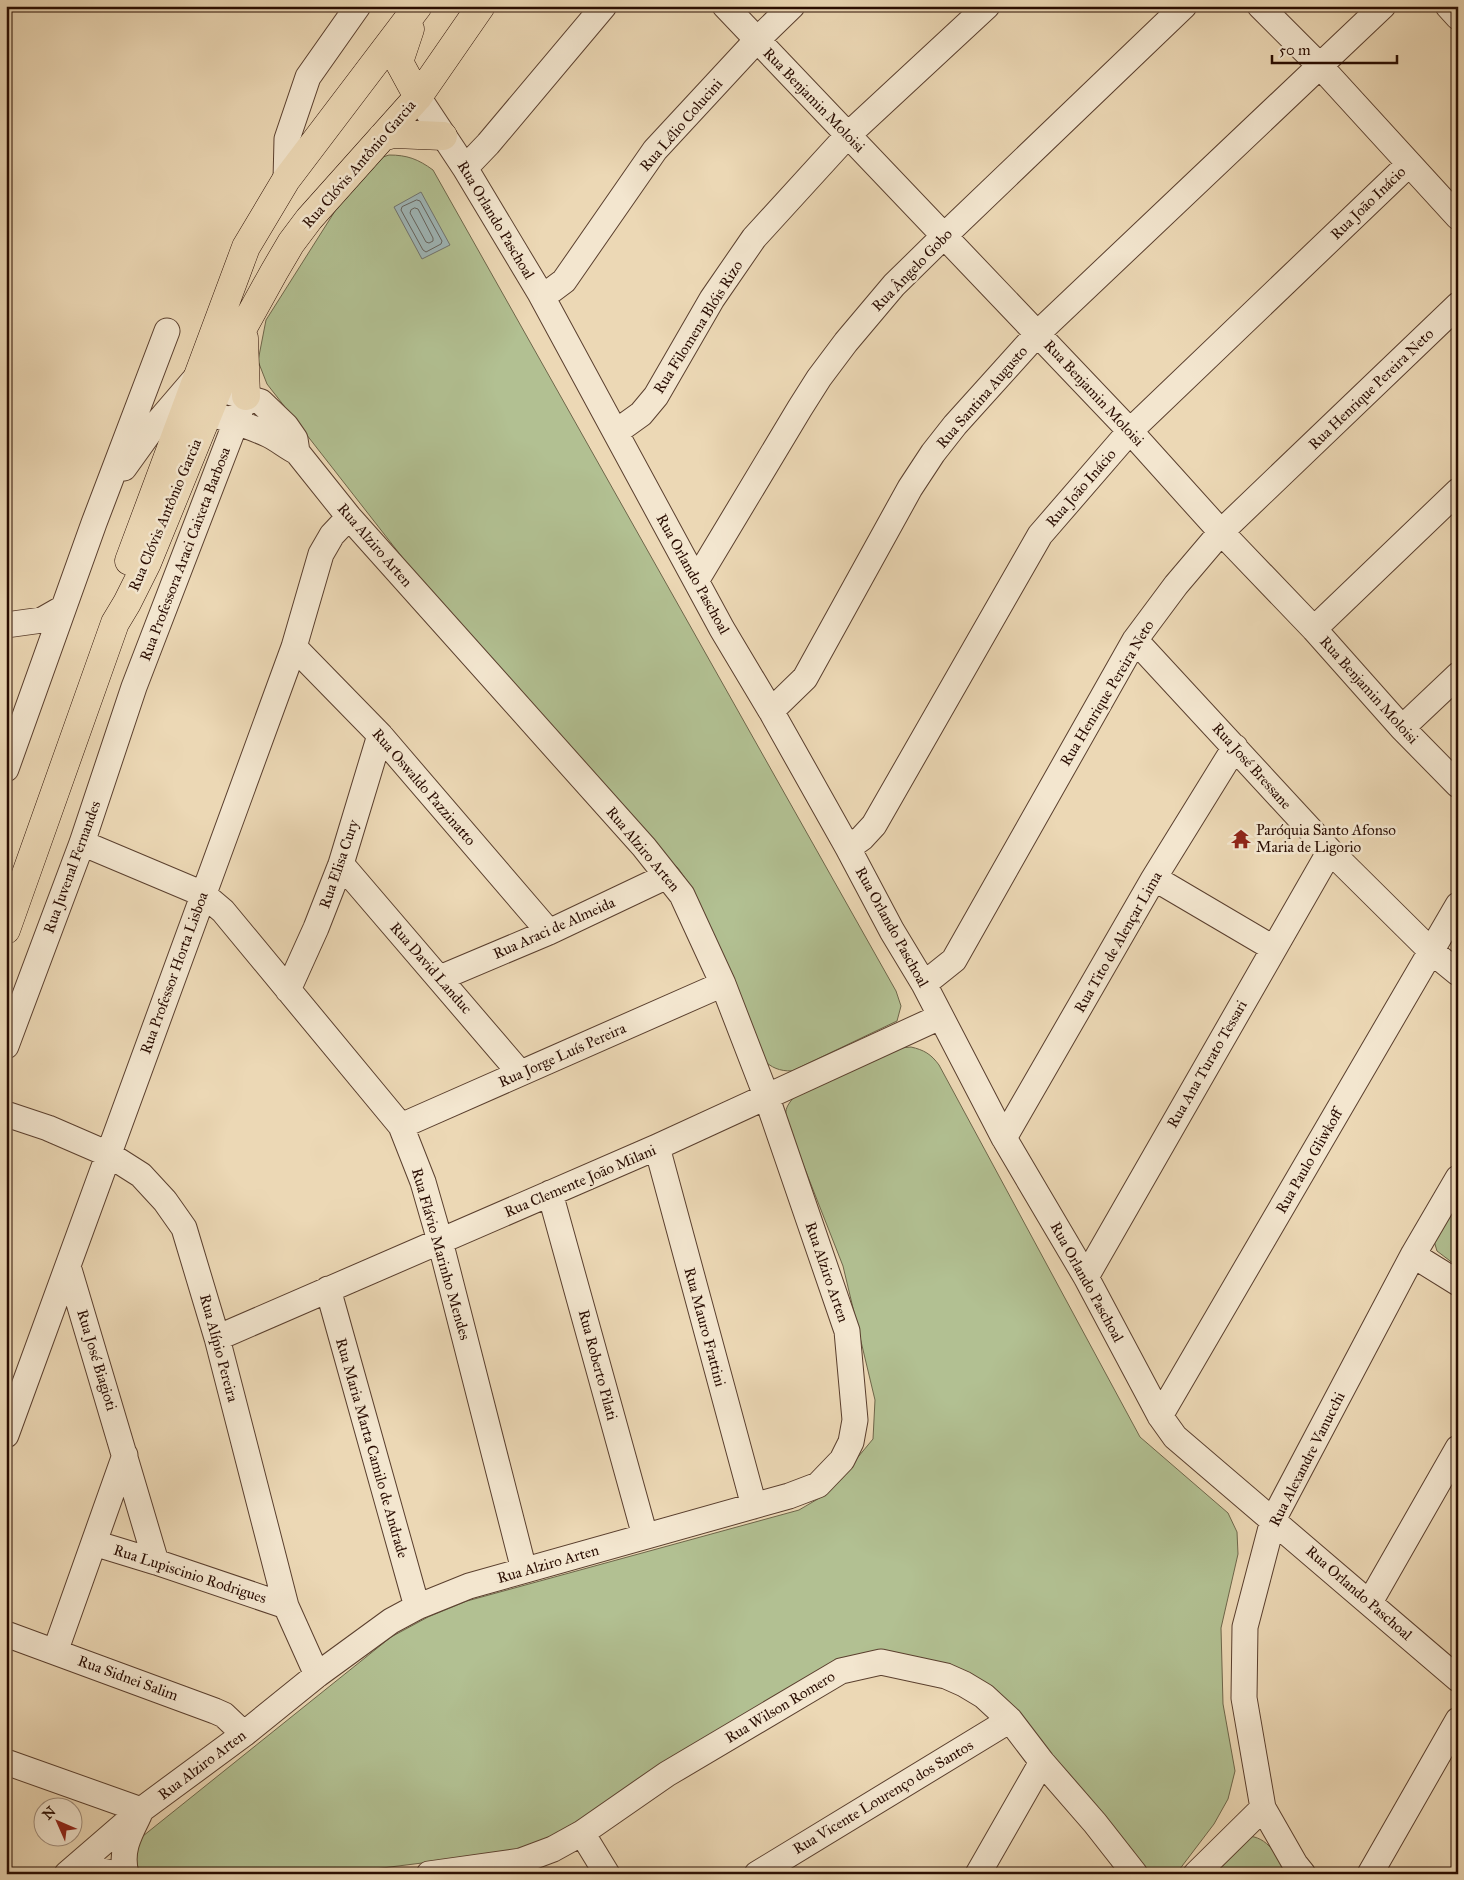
<svg xmlns="http://www.w3.org/2000/svg" width="1464" height="1880" viewBox="0 0 1464 1880" font-family="'IM FELL Great Primer',serif">
  <rect width="100%" height="100%" fill="#ecd8b5"/>
  <filter id="stains"><feTurbulence type="fractalNoise" baseFrequency=".004" numOctaves="4"/><feColorMatrix values="0 0 0 0 .2 0 0 0 0 .09 0 0 0 0 .02 0 0 0 .5 -.17"/></filter>
  <radialGradient id="worn" r=".72"><stop offset=".6" stop-color="#630" stop-opacity="0"/><stop offset="1" stop-color="#630" stop-opacity=".3"/></radialGradient>
  <!-- green -->
  <path fill="#b2c092" stroke="#6e664a" d="M 389,155 C 407,155 418,159 433,170 L 896,991 L 901,1006 L 897,1021 L 792,1071 C 779,1071 772,1068 762,1059 L 691,887 L 678,868 L 660,851 L 420,580 L 267,384 L 258,361 L 266,320 L 361,170 L 374,160 Z
    M 911,1047 C 924,1050 931,1054 939,1065 L 1140,1437 L 1228,1513 L 1237,1532 L 1238,1554 L 1221,1628 L 1223,1704 L 1235,1771 L 1228,1799 L 1214,1824 L 1176,1874 L 1153,1874 L 1147,1869 L 971,1682 L 835,1660 L 558,1833 L 518,1851 L 334,1874 L 136,1874 L 133,1852 L 138,1840 L 391,1637 L 428,1617 L 467,1601 L 799,1510 L 828,1493 L 873,1439 L 875,1400 L 843,1266 L 790,1131 C 784,1113 783,1109 796,1095 L 900,1048 Z
    M 1458,1198 L 1458,1267 L 1437,1251 L 1434,1241 Z
    M 1246,1836 C 1269,1836 1277,1857 1288,1874 L 1205,1874 Z"/>
  <!-- water -->
  <path fill="#9eb7b9" stroke="#6f736f" d="M 421,192 L 450,245 L 422,259 L 394,207 Z"/>
  <g fill="none" stroke-linecap="round" stroke-linejoin="round">
    <!-- shore -->
    <path stroke="#64625d" stroke-width="1" d="M 417,200 L 420,201 L 442,241 L 441,244 L 426,252 L 423,250 L 401,210 L 402,207 Z
      M 415,208 L 418,209 L 433,238 L 433,241 L 429,243 L 426,242 L 410,213 L 411,210 Z"/>
    <defs>
      <path id="minor" d="M 725,6 L 1130,431 L 1221,532 L 1314,629 L 1402,728 L 1458,785
        M 1260,6 L 1320,66 L 1458,217
        M 1448,6 L 1458,17
        M 418,97 L 465,168 L 540,293 L 722,629 L 771,711 L 848,848 L 892,931 L 924,984 L 1004,1138 L 1086,1277 L 1160,1416 L 1175,1437 L 1458,1679
        M 465,168 L 488,144 L 604,6
        M 286,180 L 287,139 L 308,77 L 358,6
        M 540,293 L 552,290 L 564,281 L 655,150 L 757,40 L 792,6
        M 226,391 L 261,402 L 286,426 L 295,439 L 297,452
        M 616,432 L 641,414 L 656,396 L 712,299 L 754,238 L 848,135 L 987,6
        M 124,468 L 152,429 L 194,380
        M 696,581 L 800,408 L 819,378 L 846,342 L 894,285 L 944,236 L 1184,6
        M 6,625 L 42,620 L 63,608
        M 1314,629 L 1458,491
        M 1135,640 L 1330,851 L 1431,951 L 1458,973
        M 294,647 L 380,735 L 549,932
        M 771,711 L 805,678 L 910,488 L 933,453 L 955,425 L 1038,333 L 1383,6
        M 1402,728 L 1458,675
        M 6,769 L 94,523 L 167,331
        M 82,843 L 203,894 L 223,911 L 401,1126 L 423,1182 L 440,1241 L 524,1570
        M 848,848 L 862,838 L 874,825 L 1040,535 L 1130,431 L 1409,164
        M 341,864 L 520,1073
        M 1154,878 L 1273,948
        M 440,978 L 549,932 L 667,876
        M 924,984 L 954,960 L 1135,640 L 1176,585 L 1221,532 L 1458,305
        M 288,990 L 316,928 L 341,864 L 380,735
        M 6,1046 L 82,843 L 134,687 L 242,406
        M 6,1114 L 48,1128 L 108,1154 L 141,1175 L 165,1201 L 184,1228 L 217,1338 L 286,1606 L 317,1675
        M 401,1126 L 723,984
        M 1004,1138 L 1154,878 L 1235,747
        M 657,1147 L 754,1506
        M 550,1193 L 645,1536
        M 1413,1255 L 1458,1283
        M 68,1266 L 156,1562
        M 1086,1277 L 1330,851
        M 328,1289 L 417,1607
        M 217,1338 L 657,1147 L 940,1017
        M 1160,1416 L 1458,905
        M 6,1435 L 294,647 L 321,554 L 332,535 L 349,517
        M 94,1543 L 156,1562 L 286,1606
        M 1370,1602 L 1458,1448
        M 6,1634 L 215,1711 L 224,1715 L 244,1734
        M 55,1652 L 125,1455
        M 6,1762 L 141,1810
        M 582,1833 L 607,1874
        M 67,1874 L 141,1810 L 244,1734 L 317,1675 L 391,1621 L 417,1607 L 469,1586 L 789,1496 L 818,1485 L 842,1460 L 851,1442 L 855,1420 L 847,1331 L 767,1098 L 723,984 L 682,895 L 644,847 L 349,517 L 297,452 C 287,447 279,440 269,435 C 250,426 229,420 209,413
        M 71,1874 C 86,1868 99,1869 114,1874
        M 126,1874 C 120,1851 129,1835 139,1815
        M 429,1874 L 521,1861 L 553,1849 L 582,1833 L 667,1774 L 841,1671 L 881,1662 L 946,1676 L 964,1684 L 984,1696 L 1010,1720 L 1042,1762 L 1095,1823 L 1135,1874
        M 757,1874 L 1010,1720
        M 978,1874 L 1042,1762
        M 1196,1874 L 1263,1808
        M 1303,1874 L 1295,1864 L 1263,1808 L 1244,1698 L 1245,1627 L 1273,1520 L 1413,1255 L 1458,1178
        M 1370,1874 L 1458,1720"/>
      <path id="major" d="M 410,29 L 399,62 L 418,97
        M 382,137 L 394,134 L 443,136
        M 244,338 L 246,396
        M 129,561 L 246,247 L 286,180 L 418,6
        M 6,930 L 115,623 L 127,603 L 147,563 L 243,328 L 274,272 L 291,243 L 309,219 L 418,97 L 481,6"/>
    </defs>
    <!-- minor casing -->
    <use href="#minor" stroke="#5a3f2e" stroke-width="27"/>
    <!-- major casing -->
    <use href="#major" stroke="#290c01" stroke-width="29"/>
    <!-- minor -->
    <use href="#minor" stroke="#f3e6cf" stroke-width="25"/>
    <!-- major -->
    <use href="#major" stroke="#ecd8b5" stroke-width="28"/>
  </g>
  <!-- icons -->
  <defs>
    <symbol id="temple-bare" viewBox="-9 -9 18 18"><path d="M0-6L5-2H3V0L6.5 2.5H4V6H1.5V3h-3V6H-4V2.5H-6.5L-3 0V-2H-5Z" fill="#8f2418" stroke="#f3e6cf" stroke-width="2.5" paint-order="stroke"/></symbol>
  </defs>
  <g fill-rule="evenodd">
    <use href="#temple-bare" x="1227" y="825" width="28" height="28"/>
  </g>
  <g text-anchor="middle" stroke-width="5" stroke-linejoin="round" paint-order="stroke">
    <!-- street labels -->
    <g font-size="15" fill="#290c01" stroke="#f3e6cf">
      <text transform="translate(814 100) rotate(46)" y="5">Rua Benjamin Moloisi</text>
      <text transform="translate(681 125) rotate(-49)" y="5">Rua Lélio Colucini</text>
      <text transform="translate(359 164) rotate(-49)" y="5">Rua Clóvis Antônio Garcia</text>
      <text transform="translate(1368 203) rotate(-44)" y="5">Rua João Inácio</text>
      <text transform="translate(496 220) rotate(59)" y="5">Rua Orlando Paschoal</text>
      <text transform="translate(912 270) rotate(-46)" y="5">Rua Ângelo Gobo</text>
      <text transform="translate(698 327) rotate(-58)" y="5">Rua Filomena Blóis Rizo</text>
      <text transform="translate(1371 389) rotate(-44)" y="5">Rua Henrique Pereira Neto</text>
      <text transform="translate(1094 393) rotate(47)" y="5">Rua Benjamin Moloisi</text>
      <text transform="translate(982 397) rotate(-49)" y="5">Rua Santina Augusto</text>
      <text transform="translate(1081 488) rotate(-49)" y="5">Rua João Inácio</text>
      <text transform="translate(165 515) rotate(-67)" y="5">Rua Clóvis Antônio Garcia</text>
      <text transform="translate(375 545) rotate(49)" y="5">Rua Alziro Arten</text>
      <text transform="translate(185 554) rotate(-69)" y="5">Rua Professora Araci Caixeta Barbosa</text>
      <text transform="translate(693 574) rotate(61)" y="5">Rua Orlando Paschoal</text>
      <text transform="translate(1369 690) rotate(48)" y="5">Rua Benjamin Moloisi</text>
      <text transform="translate(1107 693) rotate(-59)" y="5">Rua Henrique Pereira Neto</text>
      <text transform="translate(1252 766) rotate(48)" y="5">Rua José Bressane</text>
      <text transform="translate(424 787) rotate(49)" y="5">Rua Oswaldo Pazzinatto</text>
      <text transform="translate(643 849) rotate(50)" y="5">Rua Alziro Arten</text>
      <text transform="translate(339 864) rotate(-71)" y="5">Rua Elisa Cury</text>
      <text transform="translate(72 867) rotate(-70)" y="5">Rua Juvenal Fernandes</text>
      <text transform="translate(892 927) rotate(61)" y="5">Rua Orlando Paschoal</text>
      <text transform="translate(554 928) rotate(-24)" y="5">Rua Araci de Almeida</text>
      <text transform="translate(1118 942) rotate(-60)" y="5">Rua Tito de Alençar Lima</text>
      <text transform="translate(431 968) rotate(49)" y="5">Rua David Landuc</text>
      <text transform="translate(174 973) rotate(-70)" y="5">Rua Professor Horta Lisboa</text>
      <text transform="translate(562 1055) rotate(-24)" y="5">Rua Jorge Luís Pereira</text>
      <text transform="translate(1207 1064) rotate(-60)" y="5">Rua Ana Turato Tessari</text>
      <text transform="translate(1309 1161) rotate(-60)" y="5">Rua Paulo Gliwkoff</text>
      <text transform="translate(580 1181) rotate(-23)" y="5">Rua Clemente João Milani</text>
      <text transform="translate(441 1254) rotate(74)" y="5">Rua Flávio Marinho Mendes</text>
      <text transform="translate(827 1272) rotate(71)" y="5">Rua Alziro Arten</text>
      <text transform="translate(1087 1282) rotate(61)" y="5">Rua Orlando Paschoal</text>
      <text transform="translate(705 1327) rotate(75)" y="5">Rua Mauro Frattini</text>
      <text transform="translate(219 1348) rotate(75)" y="5">Rua Alípio Pereira</text>
      <text transform="translate(97 1360) rotate(73)" y="5">Rua José Biagioti</text>
      <text transform="translate(598 1365) rotate(75)" y="5">Rua Roberto Pilati</text>
      <text transform="translate(372 1448) rotate(74)" y="5">Rua Maria Marta Camilo de Andrade</text>
      <text transform="translate(1307 1459) rotate(-63)" y="5">Rua Alexandre Vanucchi</text>
      <text transform="translate(548 1564) rotate(-16)" y="5">Rua Alziro Arten</text>
      <text transform="translate(190 1574) rotate(18)" y="5">Rua Lupiscinio Rodrigues</text>
      <text transform="translate(1359 1593) rotate(41)" y="5">Rua Orlando Paschoal</text>
      <text transform="translate(128 1678) rotate(20)" y="5">Rua Sidnei Salim</text>
      <text transform="translate(780 1707) rotate(-31)" y="5">Rua Wilson Romero</text>
      <text transform="translate(202 1765) rotate(-37)" y="5">Rua Alziro Arten</text>
      <text transform="translate(883 1797) rotate(-31)" y="5">Rua Vicente Lourenço dos Santos</text>
    </g>
    <!-- poi labels -->
    <g font-size="15" fill="#290c01" stroke="#f3e6cf" text-anchor="start">
      <text x="1256" y="835">Paróquia Santo Afonso<tspan x="1256" dy="17">Maria de Ligorio</tspan></text>
    </g>
  </g>
  <!-- margin -->
  <rect width="1464" height="1880" fill="none" stroke="#ecd8b5" stroke-width="25"/>
  <rect x="8" y="8" width="1449" height="1865" fill="none" stroke="#290c01" stroke-width="2.5"/>
  <rect x="12" y="12" width="1439" height="1855" fill="none" stroke="#290c01"/>
  <!-- north arrow -->
  <g transform="translate(58 1822) rotate(315)"><circle r="24" fill="#f3e6cf" stroke="#a28f7d"/>
  <path d="M0-4L9 19L0 12L-9 19Z" fill="#8f2418"/>
  <text y="-8" font-size="14" font-weight="bold" text-anchor="middle" fill="#290c01">N</text>
  </g>
  <!-- scale -->
  <path d="M1272 55v8h125v-8" fill="none" stroke="#290c01" stroke-width="2.5"/>
  <text x="1279" y="55" font-size="15" fill="#290c01" stroke="#f3e6cf" stroke-width="4" paint-order="stroke">50 m</text>
  <rect width="100%" height="100%" filter="url(#stains)"/>
  <rect width="100%" height="100%" fill="url(#worn)"/>
</svg>
